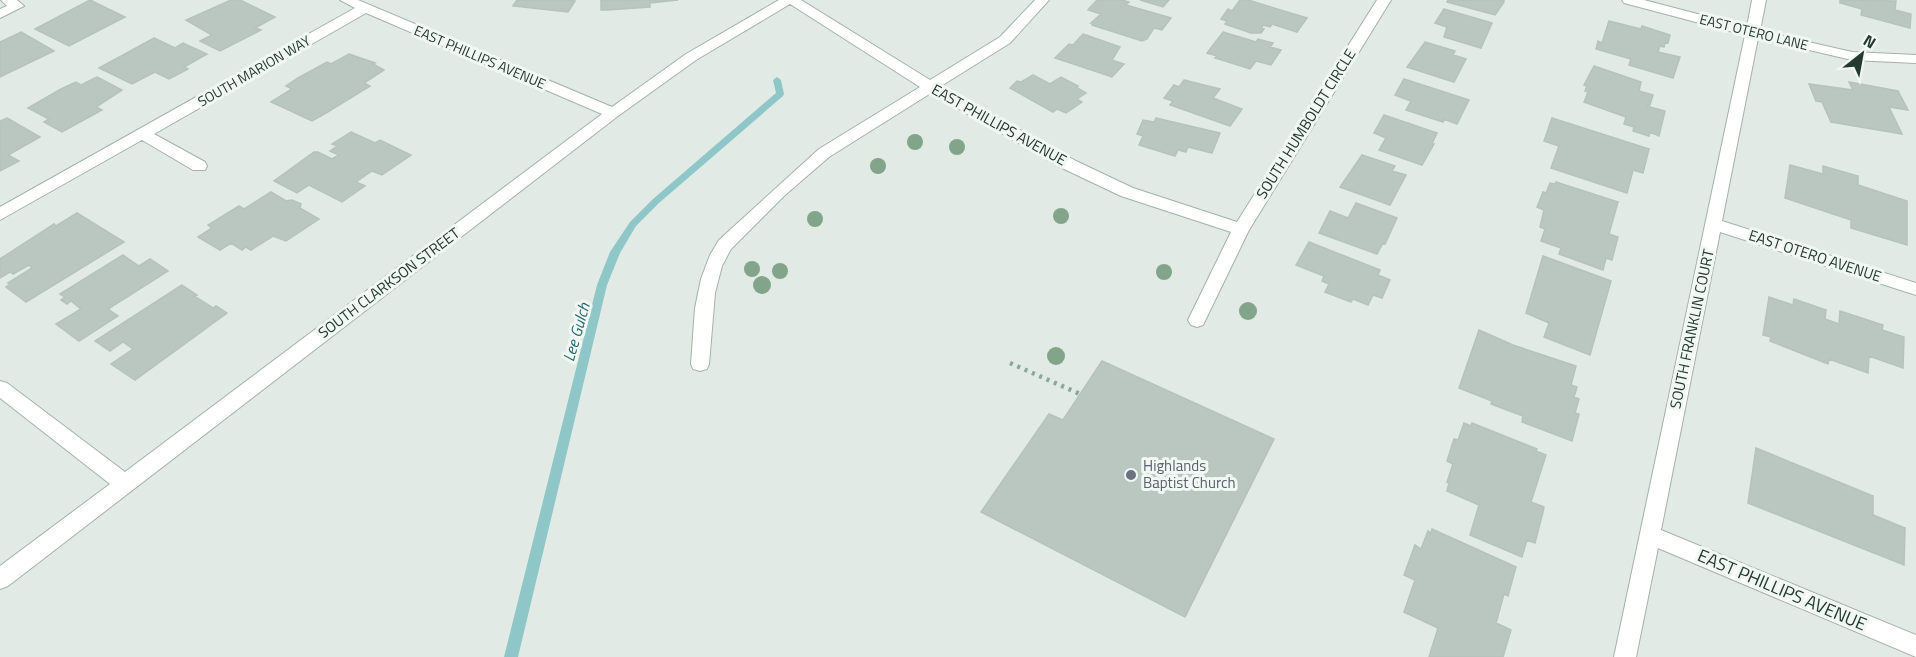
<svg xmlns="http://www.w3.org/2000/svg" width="1916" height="657" viewBox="0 0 1916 657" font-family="'Titillium Web',sans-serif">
  <rect width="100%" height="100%" fill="#e1eae5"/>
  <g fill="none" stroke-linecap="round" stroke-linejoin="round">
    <!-- stream -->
    <path fill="#8fc7c9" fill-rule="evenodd" d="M 777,77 L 781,80 L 784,94 L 783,96 L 659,203 L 636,226 L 620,253 L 607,285 L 518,657 L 504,657 L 597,285 L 610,252 L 630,222 L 653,199 L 776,93 L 773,80 Z"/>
  </g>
  <!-- building -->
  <path fill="#bac7c1" stroke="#b4c3bb" stroke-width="1.5" d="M 90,0 L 125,17 L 69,46 L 35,29 Z
    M 231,0 L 240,0 L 275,17 L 255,28 L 261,30 L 220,51 L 200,41 L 212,35 L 186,20 Z
    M 517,0 L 567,0 L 575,1 L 568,12 L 513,6 Z
    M 601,0 L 678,0 L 650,3 L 650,7 L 607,10 L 601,10 Z
    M 1097,0 L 1122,0 L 1129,2 L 1126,5 L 1171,18 L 1162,30 L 1154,28 L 1147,39 L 1142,41 L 1092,25 L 1093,23 L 1091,23 L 1101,14 L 1088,10 Z
    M 1140,0 L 1169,0 L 1163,7 Z
    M 1240,0 L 1248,0 L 1307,18 L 1297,32 L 1272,24 L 1270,27 L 1263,25 L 1261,28 L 1264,29 L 1261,33 L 1251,33 L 1225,24 L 1227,21 L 1221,19 L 1228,9 L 1232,11 Z
    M 1448,0 L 1504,0 L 1504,2 L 1495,15 L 1447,2 Z
    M 1840,0 L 1896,1 L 1895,10 L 1911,14 L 1910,28 L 1861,15 L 1862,9 L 1840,3 Z
    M 1444,9 L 1492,23 L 1481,48 L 1444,37 L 1447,27 L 1435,23 Z
    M 1609,21 L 1641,29 L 1642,26 L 1670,35 L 1668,43 L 1665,42 L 1664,47 L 1660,46 L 1658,52 L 1680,57 L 1673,78 L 1629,65 L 1631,59 L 1596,49 L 1598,41 L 1602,43 Z
    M 21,32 L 54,51 L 0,77 L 0,42 Z
    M 1223,32 L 1256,42 L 1258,39 L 1273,43 L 1270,47 L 1281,50 L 1271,65 L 1256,61 L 1250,69 L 1215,58 L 1217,56 L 1207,53 Z
    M 1083,34 L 1120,47 L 1112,60 L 1124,64 L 1112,77 L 1055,58 L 1069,44 L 1073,45 Z
    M 154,38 L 175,48 L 183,43 L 207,54 L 184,67 L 188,69 L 169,79 L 155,72 L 132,84 L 99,68 Z
    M 1425,42 L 1455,51 L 1453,55 L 1466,59 L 1454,82 L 1407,67 Z
    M 349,54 L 375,63 L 373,64 L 384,70 L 364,83 L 370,86 L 326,113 L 312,121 L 271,102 L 292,89 L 286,86 L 298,78 L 327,62 L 331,64 Z
    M 1594,66 L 1641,82 L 1639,91 L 1653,95 L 1650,105 L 1646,106 L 1665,111 L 1659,136 L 1650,132 L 1649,136 L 1633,131 L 1634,127 L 1624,124 L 1626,117 L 1584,102 L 1588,92 L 1585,91 L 1587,86 L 1584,85 Z
    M 1033,75 L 1050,84 L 1061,77 L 1078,86 L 1076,87 L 1086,93 L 1077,99 L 1082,102 L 1066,113 L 1057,109 L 1053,112 L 1010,88 L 1017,81 L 1021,82 Z
    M 97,77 L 122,90 L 96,107 L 102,110 L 62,132 L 44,122 L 49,119 L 28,108 L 61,89 L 76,82 L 81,85 Z
    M 1404,79 L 1469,100 L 1457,124 L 1444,119 L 1443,122 L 1406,110 L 1411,101 L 1395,95 Z
    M 1184,80 L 1220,89 L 1213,98 L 1242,109 L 1230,126 L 1170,105 L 1173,101 L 1164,98 L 1174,85 L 1179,87 Z
    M 1849,82 L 1898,91 L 1908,110 L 1889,107 L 1902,134 L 1831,122 L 1822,102 L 1816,101 L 1809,84 L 1853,90 Z
    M 1384,115 L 1437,133 L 1432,144 L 1434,144 L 1422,165 L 1379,150 L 1386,138 L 1374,133 Z
    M 7,118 L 40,137 L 8,155 L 19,161 L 0,171 L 0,121 Z
    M 1156,118 L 1220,133 L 1212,153 L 1188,147 L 1186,152 L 1178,150 L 1175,156 L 1139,145 L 1143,136 L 1137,134 L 1143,120 L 1154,122 Z
    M 1552,118 L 1649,149 L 1643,173 L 1633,170 L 1627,193 L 1551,168 L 1559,146 L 1544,141 Z
    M 351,132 L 375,143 L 380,140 L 411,155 L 382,175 L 372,171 L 356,182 L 365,186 L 342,202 L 309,185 L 297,193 L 274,181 L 314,152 L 318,152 L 332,159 L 339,155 L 330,151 L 337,146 L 332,144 Z
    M 1362,155 L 1395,166 L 1392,171 L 1406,175 L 1390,205 L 1340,187 Z
    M 1790,165 L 1823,174 L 1823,166 L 1858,176 L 1858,185 L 1907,201 L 1907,245 L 1851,228 L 1851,220 L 1785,198 Z
    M 1556,182 L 1618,202 L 1609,234 L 1618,237 L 1612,260 L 1606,258 L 1603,270 L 1559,254 L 1561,248 L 1541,241 L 1545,229 L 1540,227 L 1544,210 L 1537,207 L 1543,192 L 1546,193 L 1550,183 L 1555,184 Z
    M 271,192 L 286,201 L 292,200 L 301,204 L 300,208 L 319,219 L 286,241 L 273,236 L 251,250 L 246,247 L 242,250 L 231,243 L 220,250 L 198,237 L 212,228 L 208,225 L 239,206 L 244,209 Z
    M 1356,203 L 1397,218 L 1385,244 L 1383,243 L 1377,254 L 1319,233 L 1330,211 L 1348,218 Z
    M 77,213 L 124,242 L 26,302 L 6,287 L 10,284 L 8,283 L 32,268 L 29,265 L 13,274 L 10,272 L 0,278 L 0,259 L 54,224 L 56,226 Z
    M 1309,242 L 1380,270 L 1378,275 L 1390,280 L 1382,298 L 1373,295 L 1368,305 L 1353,299 L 1351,302 L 1325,292 L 1329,284 L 1322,281 L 1324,276 L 1296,265 Z
    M 123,255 L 139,266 L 150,259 L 168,271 L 108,309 L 118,316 L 79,341 L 56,324 L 81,309 L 71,301 L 67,304 L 61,300 L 65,297 L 60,294 Z
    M 1543,256 L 1611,281 L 1590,355 L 1544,337 L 1549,323 L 1526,313 Z
    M 182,285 L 197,295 L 194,296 L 213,308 L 216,306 L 227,313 L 135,380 L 111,364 L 133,349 L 123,342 L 110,351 L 95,341 Z
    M 1769,297 L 1793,305 L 1794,299 L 1826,310 L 1825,319 L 1839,324 L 1840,311 L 1883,325 L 1882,330 L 1904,337 L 1903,368 L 1869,356 L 1868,373 L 1829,359 L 1828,364 L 1770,341 L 1771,337 L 1763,335 Z
    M 1479,330 L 1513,345 L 1576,366 L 1571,385 L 1577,387 L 1574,397 L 1579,399 L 1575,413 L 1579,414 L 1572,441 L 1522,422 L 1523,416 L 1491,404 L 1492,401 L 1459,388 Z
    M 1102,361 L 1274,439 L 1185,617 L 981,512 L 1049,414 L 1063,420 Z
    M 1464,423 L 1471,426 L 1472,423 L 1537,449 L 1536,451 L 1546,455 L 1531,502 L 1544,507 L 1543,512 L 1535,543 L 1527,540 L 1522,557 L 1470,535 L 1479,505 L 1447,491 L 1449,483 L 1447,482 L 1453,464 L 1447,461 L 1454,439 L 1458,440 Z
    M 1756,448 L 1873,496 L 1873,515 L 1905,528 L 1904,565 L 1748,503 Z
    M 1432,529 L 1516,567 L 1508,596 L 1504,594 L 1496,623 L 1511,630 L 1503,657 L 1429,657 L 1438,628 L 1404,612 L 1415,580 L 1404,575 L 1415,545 L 1421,549 L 1428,531 L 1431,533 Z"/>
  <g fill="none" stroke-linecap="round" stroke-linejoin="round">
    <defs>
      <path id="minor" d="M 1,0 L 17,0 L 24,6 L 0,18 L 0,9 L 7,6 Z
        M 340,0 L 358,0 L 612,107 L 686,54 L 779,0 L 801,0 L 930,80 L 1000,37 L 1035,0 L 1049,0 L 1010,43 L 941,86 L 1076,161 L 1133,188 L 1237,222 L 1377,0 L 1391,0 L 1249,230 L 1203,325 L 1197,327 L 1191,325 L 1188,320 L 1231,232 L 1121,196 L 1064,169 L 931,93 L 829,157 L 784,196 L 731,249 L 722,266 L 715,293 L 709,364 L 707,369 L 700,371 L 693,369 L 691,364 L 695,308 L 701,279 L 710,255 L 719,240 L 819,149 L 920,87 L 790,4 L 696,60 L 618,116 L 8,586 L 0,589 L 0,566 L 110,484 L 0,398 L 0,381 L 7,383 L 125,472 L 602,114 L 366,13 L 154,134 L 205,162 L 207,166 L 205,170 L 193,170 L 142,140 L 0,220 L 0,207 L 355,8 Z
        M 1622,0 L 1644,0 L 1747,27 L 1752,0 L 1766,0 L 1760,31 L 1852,52 L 1916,55 L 1916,63 L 1852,60 L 1758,38 L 1722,221 L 1916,283 L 1916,295 L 1720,232 L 1661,530 L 1916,635 L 1916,657 L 1658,548 L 1636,657 L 1614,657 L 1745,35 L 1624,3 Z"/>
    </defs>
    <!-- minor casing -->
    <use href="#minor" stroke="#a5b1ab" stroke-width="2"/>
    <!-- path -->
    <path stroke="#85aa9a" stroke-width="4.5" stroke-dasharray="3 5" stroke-linecap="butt" d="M 1010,363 L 1080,394"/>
    <!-- minor -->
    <use href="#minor" fill="#fff" fill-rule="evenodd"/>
  </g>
  <!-- trees -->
  <g fill="#81a48b">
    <circle cx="915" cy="142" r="8"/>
    <circle cx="957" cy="147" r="8"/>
    <circle cx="878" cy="166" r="8"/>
    <circle cx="1061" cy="216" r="8"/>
    <circle cx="815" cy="219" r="8"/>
    <circle cx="752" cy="269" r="8"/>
    <circle cx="780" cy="271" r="8"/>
    <circle cx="1164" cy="272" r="8"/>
    <circle cx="762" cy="285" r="9"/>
    <circle cx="1248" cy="311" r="9"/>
    <circle cx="1056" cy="356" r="9"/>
  </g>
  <!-- markers -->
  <circle fill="#6b7280" stroke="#f1f7f3" stroke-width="2" cx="1131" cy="475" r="6"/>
  <g text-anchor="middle" stroke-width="6" stroke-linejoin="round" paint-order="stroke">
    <!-- far-street labels -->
    <g font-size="14" fill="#243931" stroke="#f1f7f3">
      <text transform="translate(1754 32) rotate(14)" y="5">EAST OTERO LANE</text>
      <text transform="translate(480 57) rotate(23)" y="5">EAST PHILLIPS AVENUE</text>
      <text transform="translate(254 71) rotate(-30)" y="5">SOUTH MARION WAY</text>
    </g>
    <!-- street labels -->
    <g font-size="15" fill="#243931" stroke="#f1f7f3">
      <text transform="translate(1306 124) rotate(-58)" y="5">SOUTH HUMBOLDT CIRCLE</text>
      <text transform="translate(999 125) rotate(29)" y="5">EAST PHILLIPS AVENUE</text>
      <text transform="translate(1815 256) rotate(18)" y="5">EAST OTERO AVENUE</text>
      <text transform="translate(389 283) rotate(-37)" y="5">SOUTH CLARKSON STREET</text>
      <text transform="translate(1692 329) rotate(-78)" y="5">SOUTH FRANKLIN COURT</text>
    </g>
    <!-- worship labels -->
    <g font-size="15" fill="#5b616d" stroke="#f1f7f3" text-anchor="start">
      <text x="1143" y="471">Highlands<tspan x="1143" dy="17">Baptist Church</tspan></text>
    </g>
    <!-- water labels -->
    <g font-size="16" font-style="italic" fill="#256a6e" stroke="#f1f7f3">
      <text transform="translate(576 332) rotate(-74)" y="6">Lee Gulch</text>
    </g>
    <!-- near-street labels -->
    <g font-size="18" fill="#243931" stroke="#f1f7f3">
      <text transform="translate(1782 590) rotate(23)" y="6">EAST PHILLIPS AVENUE</text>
    </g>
  </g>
  <!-- north arrow -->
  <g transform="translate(1862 54) rotate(31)" stroke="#f1f7f3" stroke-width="4.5" paint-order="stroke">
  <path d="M0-4.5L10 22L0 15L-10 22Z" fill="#243931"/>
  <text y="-9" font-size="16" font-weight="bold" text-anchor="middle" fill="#243931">N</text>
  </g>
</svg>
